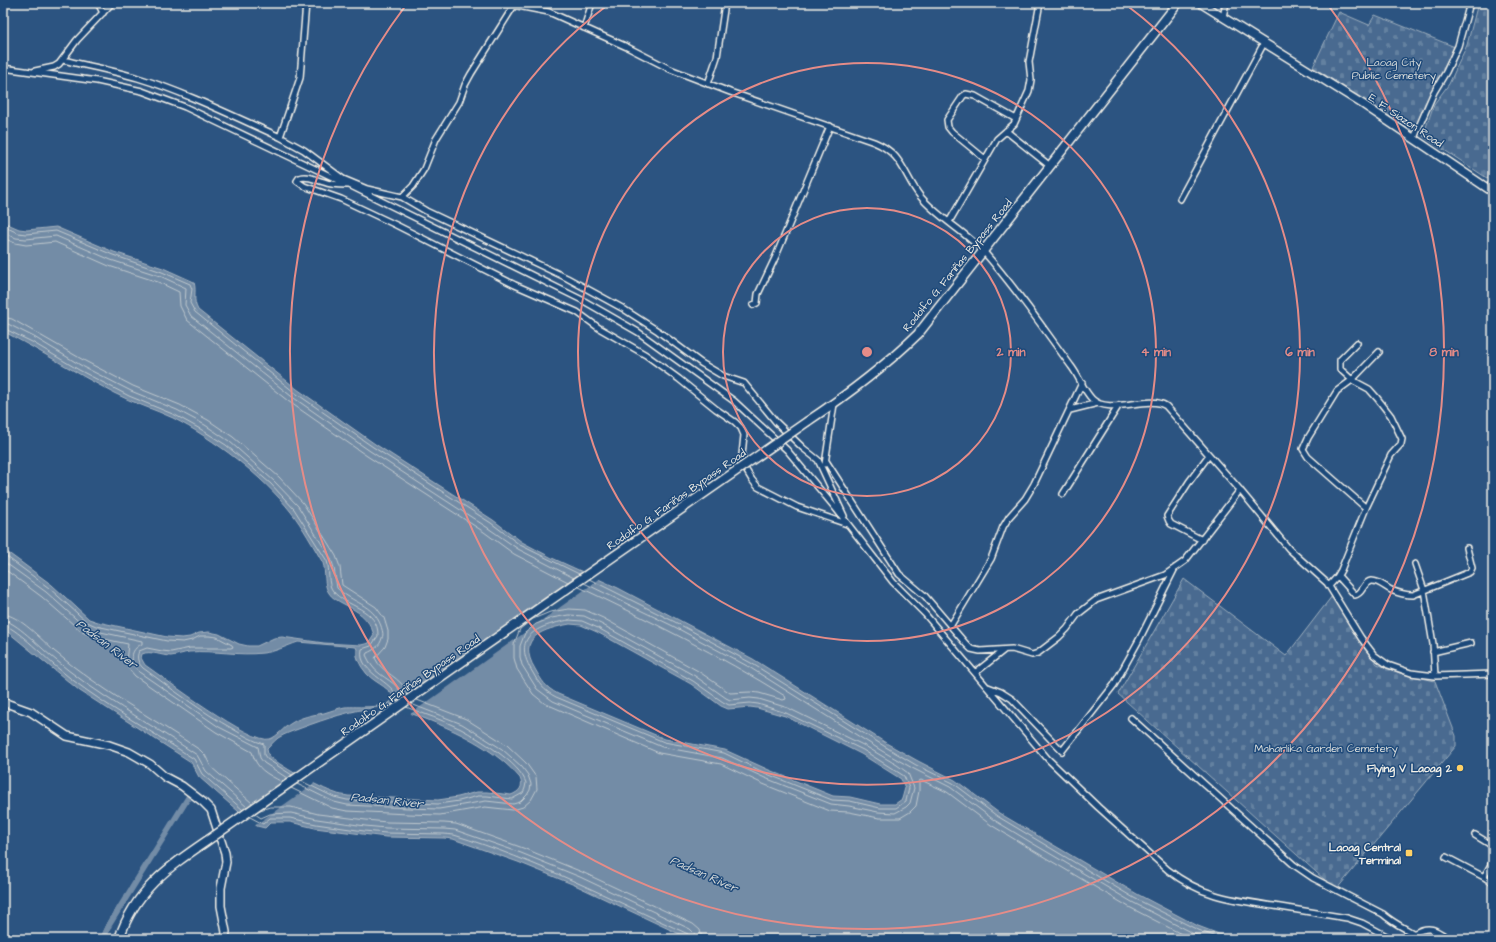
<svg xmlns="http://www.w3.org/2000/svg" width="1496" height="942" viewBox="0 0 1496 942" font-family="'Architects Daughter',sans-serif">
  <defs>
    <pattern id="cemetery-stones" width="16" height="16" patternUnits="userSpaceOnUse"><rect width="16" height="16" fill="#496b90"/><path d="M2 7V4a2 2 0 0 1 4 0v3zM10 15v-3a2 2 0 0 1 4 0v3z" fill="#6481a0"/></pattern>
  </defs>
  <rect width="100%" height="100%" fill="#2c5481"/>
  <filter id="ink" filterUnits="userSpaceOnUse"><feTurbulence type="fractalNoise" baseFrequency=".025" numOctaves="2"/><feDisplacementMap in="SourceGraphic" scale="8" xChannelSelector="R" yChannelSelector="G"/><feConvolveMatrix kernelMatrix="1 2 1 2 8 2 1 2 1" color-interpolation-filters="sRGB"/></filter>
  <g filter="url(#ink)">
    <!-- cemetery -->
    <path fill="url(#cemetery-stones)" stroke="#9eaebc" d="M 1478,3 L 1493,3 L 1493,182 L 1423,136 L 1434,104 L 1449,84 L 1467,45 Z
      M 1339,12 L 1369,25 L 1375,15 L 1455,47 L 1441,78 L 1425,103 L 1414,132 L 1313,67 Z
      M 1184,579 L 1286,656 L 1332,596 L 1349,620 L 1363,646 L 1377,664 L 1400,673 L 1435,681 L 1456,736 L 1456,746 L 1336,890 L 1118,694 Z"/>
    <!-- water -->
    <path fill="#738ca6" stroke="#a7b4c0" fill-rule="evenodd" d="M 3,222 L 19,229 L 27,230 L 56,227 L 114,252 L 163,268 L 194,282 C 197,293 192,299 198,310 L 297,389 L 375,444 L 493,520 L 522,542 L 552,558 L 618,588 L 753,659 L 886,743 L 918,761 L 955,780 L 999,813 L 1137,894 L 1198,926 L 1232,939 L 690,939 L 577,886 L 518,862 L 453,839 L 444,838 L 386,837 L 315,828 L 290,822 L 271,822 L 265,828 L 257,826 L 246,818 L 199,777 L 191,762 L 80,691 L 3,628 L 3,549 L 52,585 L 89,619 L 98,622 L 167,637 L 182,638 L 190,637 L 199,633 L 209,632 L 219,634 L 239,644 L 248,646 L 257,646 L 274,638 L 282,637 L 324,643 L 361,645 L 369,643 L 374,635 C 369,617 357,611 342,603 C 337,600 332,598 329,593 C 323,585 326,572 323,563 C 313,546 303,527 291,512 C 262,475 214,439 173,418 C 154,409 133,403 114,393 C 76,373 41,351 3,331 ZM 570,624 L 581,625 L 597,632 L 691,684 L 721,706 L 728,709 L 750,707 L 757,708 L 785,716 L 861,754 L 901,779 L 905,788 L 902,799 L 895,804 L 880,804 L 850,797 L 833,796 L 769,770 L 725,750 L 665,739 L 558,694 C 545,687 542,681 535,669 C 516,637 543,629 570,624 ZM 298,642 L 356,647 C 358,650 356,652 357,656 C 358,660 361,667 364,670 C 371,682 388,685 394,698 C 388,710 357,706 345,707 C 338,708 331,711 324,713 C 312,715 300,717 290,724 C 283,728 278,736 270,739 C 252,745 164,678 145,665 L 141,658 L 142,654 C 151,650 161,656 171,656 C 178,655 183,653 189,652 C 214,650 239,656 263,653 C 275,652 286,646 298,642 ZM 378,707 C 398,707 412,714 431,721 C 463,734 497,751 520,778 C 524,787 519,792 511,795 L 487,792 L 477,792 L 458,797 L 438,800 L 348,796 C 344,795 339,795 335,793 C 322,789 275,764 268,754 L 267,749 C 271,745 274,741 278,738 C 284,734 293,731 301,728 C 328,718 349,711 378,707 Z"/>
    <!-- pier -->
    <path fill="#2c5481" d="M 586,571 L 601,578 L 409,715 L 392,709 Z
      M 298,772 L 316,782 L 254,826 L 238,814 Z"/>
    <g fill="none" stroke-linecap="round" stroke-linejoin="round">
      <!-- shore -->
      <path stroke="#c0c9ce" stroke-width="1" d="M 3,226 L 18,233 L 26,234 L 56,231 L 113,255 L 162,272 L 190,284 L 192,289 L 190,303 L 195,312 L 294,392 L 373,447 L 491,523 L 520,545 L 579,574
        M 3,232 L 16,238 L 26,239 L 56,236 L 111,260 L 160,276 L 186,288 L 185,305 L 191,316 L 291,396 L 370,451 L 488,528 L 518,549 L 574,578
        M 3,238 L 15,243 L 26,245 L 55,242 L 109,266 L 158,282 L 179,292 L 180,306 L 187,320 L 288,401 L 367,456 L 484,532 L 514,554 L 568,582
        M 3,317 L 12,319 L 85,361 L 133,386 L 180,405 L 208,420 L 233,437 L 279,477 L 303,503 L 336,556 L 340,567 L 342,585 L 376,607 L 384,618 L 388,631 L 388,639 L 385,647 L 375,658 C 382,674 401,676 408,694
        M 3,323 L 8,324 L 34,337 L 82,366 L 131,391 L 177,410 L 205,425 L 229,441 L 274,481 L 298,506 L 331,559 L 334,568 L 337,588 C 352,603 373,604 381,626 C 382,630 384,634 382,638 C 380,646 374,650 367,653 L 366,655 C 368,659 370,663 372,666 C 381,679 399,681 403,698
        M 3,328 L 32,342 L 79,370 L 129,396 L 175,415 L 202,430 L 226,445 L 271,484 L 294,509 L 327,561 C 330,570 327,584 333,591 C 345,607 379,608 378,636 L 371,646 L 362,649 C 356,675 403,684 396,702
        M 3,554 L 49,588 L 87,622 L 96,626 L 167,641 L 183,642 L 192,640 L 200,636 L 209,636 L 217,637 L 232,645 L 233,647 L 231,648 L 190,648 L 171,652 L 162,651 L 147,648 L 139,651 C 136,658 138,663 143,668 C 172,689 202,712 233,729 C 243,735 253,741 264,744 L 264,755 L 267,759 L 292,775
        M 3,561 L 46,592 L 85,627 L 96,631 L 142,641 L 142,644 C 129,650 130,662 139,672 L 219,727 L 258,747 L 260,758 L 264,763 L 287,778
        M 3,568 L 42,597 L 82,632 L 94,637 L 128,644 L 126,662 L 129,669 L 135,676 L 216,732 L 252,752 C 257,770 266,773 282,782
        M 589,579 L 675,622 L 751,663 L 884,746 L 916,765 L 953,783 L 997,816 L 1134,898 L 1196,929 L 1221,939
        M 584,583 L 673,626 L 749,667 L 882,751 L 914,769 L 950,787 L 994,820 L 1032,843 L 1132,902 L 1194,934 L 1207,939
        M 579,587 C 649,620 719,655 785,696 L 786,699 L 783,700 L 759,693 L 750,692 L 730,693 L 698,671 L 603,618 L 585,610 L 569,609 L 550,612 L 533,619 L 520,629 L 514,644 L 514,658 L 517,669 L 533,694 L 544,703 L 659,753 L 721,764 L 763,784 L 830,811 L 849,812 L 879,818 L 900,818 L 910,812 L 916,806 L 919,791 L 919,781 L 921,780 L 947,792 L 991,825 L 1029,848 L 1129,907 L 1191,939
        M 3,614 C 19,615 42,640 54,651 C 99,689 151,717 200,750 L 205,755 L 211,767 L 252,803
        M 569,615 L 584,616 L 601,624 L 695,676 L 726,698 L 730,700 L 750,698 L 759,699 L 788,708 L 865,746 L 897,765 L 908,773 L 914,788 L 910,803 L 906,807 L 895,813 L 878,812 L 849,806 L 831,804 L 765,778 L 722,758 L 662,747 L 553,701 L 537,689 L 522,665 L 520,657 L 520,646 L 525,633 L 536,624 L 552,618 Z
        M 3,620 C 15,621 41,648 51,656 C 96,695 148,722 197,755 L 206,771 L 247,807
        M 569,620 L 582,621 L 598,628 L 693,681 L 723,702 L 729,705 L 750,703 L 758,704 L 786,713 L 863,750 L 904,776 L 909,788 L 906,801 L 896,808 L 880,808 L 850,801 L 832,800 L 767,774 L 724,753 L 664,742 L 556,697 C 544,691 539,684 533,673 C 510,636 537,626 569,620 Z
        M 3,625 C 14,626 44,656 54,665 C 96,701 147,728 194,759 L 202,774 L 243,810
        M 301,781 L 334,797 L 347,800 L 438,804 L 459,801 L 478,796 L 487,796 L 512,799 L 523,793 L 525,788 L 526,783 C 520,763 479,739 461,729 C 443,720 424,714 406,707
        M 297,784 L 334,802 L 347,805 L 409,808 L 439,809 L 486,801 L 513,804 L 520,802 L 527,795 L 530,790 L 531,784 L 528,775 L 522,767 L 502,749 L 462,724 L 411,704
        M 291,788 L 332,808 L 347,811 L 408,814 L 440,815 L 485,807 L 513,810 L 523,807 L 531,800 L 537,789 L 536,777 L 526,763 L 507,745 L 466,719 L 417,700
        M 260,810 L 270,807 L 291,807 L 318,814 L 366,820 L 387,822 L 444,823 L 456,824 L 523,848 L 582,872 L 693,924 L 700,930 L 702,939
        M 255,814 L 261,818 L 270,814 L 291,813 L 317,819 L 365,826 L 386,828 L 444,829 L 455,830 L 521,853 L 580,877 L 690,929 L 694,933 L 696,939
        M 250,817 L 263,824 L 270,818 L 290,818 L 316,824 L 364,831 L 386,833 L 444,834 L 454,835 C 536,860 611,899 688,934 L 691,939"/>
      <!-- canal -->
      <path stroke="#738ca6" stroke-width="6" d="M 103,939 L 109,925 L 188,798"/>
      <defs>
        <path id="street" d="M 98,3 L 103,13
          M 306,3 L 300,78 L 280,137 L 304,150 L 343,179 L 367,189 L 402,197 L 426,211 L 567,278 L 622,308 L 658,331 L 701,363 L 723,376 L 744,383 L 776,422 L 803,448 L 818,460 L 844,516
          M 502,3 L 549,12 L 627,47 L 670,69 L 730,92 L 874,142 C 903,154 903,174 920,196 C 937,217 966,232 984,252 C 1016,288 1043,328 1071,366 C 1079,376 1083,390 1092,399 C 1109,416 1149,394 1166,406 L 1240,490 L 1289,549 L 1327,583 L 1361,638 L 1374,655 L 1388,665 L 1411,673 L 1435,676 L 1493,674
          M 1223,17 L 1226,3
          M 584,28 L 592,3
          M 63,60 C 88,66 114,71 138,78 C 187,93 233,116 280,137
          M 3,68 L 97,81 L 142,91 L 185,107 L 349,185 L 584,301 L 638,332 L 734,401 L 787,450 L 837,510 L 893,582 L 925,614 L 1048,759 L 1098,807 L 1168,870 C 1202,897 1233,900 1274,906 C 1299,910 1323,914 1347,918 L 1362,923 L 1392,939
          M 35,71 L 54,67 L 59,64 L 77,40 L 112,3
          M 708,84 L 717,57 L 725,3
          M 1006,131 L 1050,166
          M 1414,138 L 1434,92 L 1446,72 L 1458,46 L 1470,3
          M 985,159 L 952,132 L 948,127 L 947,120 L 963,96 L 966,94 L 975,96 L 1016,119
          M 347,185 C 339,185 331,185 324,182 C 315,180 308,175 299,178 L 297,181 L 304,186 L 341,199 L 396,225 L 515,285 L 577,312 L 599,328 L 646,355 L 679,379 L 716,409 L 735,422 L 741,428 L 744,435 L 742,455 L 746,470 L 752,480 L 758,487 L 797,507 L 847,524
          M 402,197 L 413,186 L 424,169 L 436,139 L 459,102 L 465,85 L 471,74 L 515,4
          M 1180,199 L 1264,43
          M 949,222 L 997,139 L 1014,124 L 1029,91 L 1031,80 L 1029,62 L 1040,3
          M 753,305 L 757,303 L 758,294 L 776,256 L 830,126
          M 1070,410 L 1098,403
          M 826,461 L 899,574 L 925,596 L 966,644 L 971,649 L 980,651 L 1012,649 L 1032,655 L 1038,653 L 1059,637 L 1067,629 L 1078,614 L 1096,600 L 1165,575 L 1185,561 L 1240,490
          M 825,464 L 834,404
          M 1063,494 L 1119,405
          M 1366,508 L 1308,457 L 1303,449 L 1308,438 L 1337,391 L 1352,380 L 1379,352
          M 1202,540 L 1171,524 L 1169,521 L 1167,516 L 1189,482 L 1209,455
          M 1415,564 L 1424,590 L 1433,644 L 1435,676
          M 1338,576 L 1355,595 C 1363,594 1363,582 1371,581 C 1378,580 1385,587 1391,590 C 1398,593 1405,595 1413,595 L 1470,572 L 1472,568 L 1467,548
          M 1329,586 L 1337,577 L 1341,570 L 1366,508 L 1391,455 L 1401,444 L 1402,439 L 1391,416 L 1377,398 L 1369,389 L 1352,380 L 1340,369 L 1340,360 L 1357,343
          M 951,625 L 991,559 L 1003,527 L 1009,517 L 1025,499 L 1034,484 L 1082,383
          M 1433,652 L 1471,643
          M 975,673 L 1004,650
          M 988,687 L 1001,692 L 1012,699 L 1062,751 L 1114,685 L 1139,640 L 1175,568
          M 1131,718 L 1294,865 L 1313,878 L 1383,914 C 1395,925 1410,930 1422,939
          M 1475,835 L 1493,846
          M 1446,857 L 1484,877 L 1493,883
          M 1484,877 L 1493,861
          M 1415,933 C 1430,925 1436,930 1449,939"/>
        <path id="secondary" d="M 1200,3 L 1364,105 L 1493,192
          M 3,702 L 31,712 L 67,736 L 109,745 L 129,752 L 150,764 L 165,777 L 182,786 L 203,802 L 211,810 L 225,853 L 226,862 L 221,888 L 221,906 L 226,932 L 225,939"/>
        <path id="primary" d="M 808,421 C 847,395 884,367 918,334 L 1178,3
          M 119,939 C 136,887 172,865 214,836"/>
      </defs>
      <!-- street casing -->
      <use href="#street" stroke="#f4f1e8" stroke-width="8"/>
      <!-- secondary casing -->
      <use href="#secondary" stroke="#f4f1e8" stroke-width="10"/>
      <!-- primary casing -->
      <use href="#primary" stroke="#f4f1e8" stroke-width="11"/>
      <!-- street -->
      <use href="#street" stroke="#1f4a7a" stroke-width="5"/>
      <!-- secondary -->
      <use href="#secondary" stroke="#1f4a7a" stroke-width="7"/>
      <!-- primary -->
      <use href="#primary" stroke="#1f4a7a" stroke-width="8"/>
      <defs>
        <path id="primary-bridge" d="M 214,836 L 479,650 L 808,421"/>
      </defs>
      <!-- primary-bridge casing -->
      <use href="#primary-bridge" stroke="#f4f1e8" stroke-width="11" stroke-linecap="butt"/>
      <!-- primary-bridge -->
      <use href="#primary-bridge" stroke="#1f4a7a" stroke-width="8"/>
    </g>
  </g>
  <!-- distance rings -->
  <g fill="none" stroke="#e58c88" stroke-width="2">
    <circle cx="867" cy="352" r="144"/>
    <circle cx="867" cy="352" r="289"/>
    <path d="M1125 4A433 433 0 1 1 609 4"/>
    <path d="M1328 5A577 577 0 1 1 406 5"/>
  </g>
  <!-- markers -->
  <g fill="#ffd166" stroke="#1f4a7a" stroke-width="1.5">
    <circle cx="1460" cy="768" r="4"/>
    <rect x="1405" y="849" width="8" height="8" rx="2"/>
  </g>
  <g text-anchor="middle" stroke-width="3" stroke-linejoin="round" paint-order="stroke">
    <!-- park labels -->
    <g font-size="11" fill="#dadddb" stroke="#1f4a7a">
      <text x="1394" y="66">Laoag City<tspan x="1394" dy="13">Public Cemetery</tspan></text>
      <text x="1326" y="752">Maharlika Garden Cemetery</text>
    </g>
    <!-- street labels -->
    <g font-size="11" fill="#f4f1e8" stroke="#1f4a7a">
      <text transform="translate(1406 120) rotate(34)" y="4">E. F. Siazon Road</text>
      <text transform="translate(957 265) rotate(-51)" y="4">Rodolfo G. Fariñas Bypass Road</text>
      <text transform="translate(676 499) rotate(-35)" y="4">Rodolfo G. Fariñas Bypass Road</text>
      <text transform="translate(410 685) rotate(-35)" y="4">Rodolfo G. Fariñas Bypass Road</text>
    </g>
    <!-- poi labels -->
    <g font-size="11" font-weight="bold" fill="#f4f1e8" stroke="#1f4a7a" text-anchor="end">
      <text x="1452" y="772">Flying V Laoag 2</text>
      <text x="1401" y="851">Laoag Central<tspan x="1401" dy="13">Terminal</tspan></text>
    </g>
    <!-- water labels -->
    <g font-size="12" font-style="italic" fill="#dadddb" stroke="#1f4a7a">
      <text transform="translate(107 644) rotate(37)" y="4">Padsan River</text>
      <text transform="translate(387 800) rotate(6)" y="4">Padsan River</text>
      <text transform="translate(704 874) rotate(24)" y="4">Padsan River</text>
    </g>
  </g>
  <circle cx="867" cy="352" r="6" fill="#e58c88" stroke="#1f4a7a" stroke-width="2"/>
  <g font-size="12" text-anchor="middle" font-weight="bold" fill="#e58c88" stroke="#1f4a7a" stroke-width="3" stroke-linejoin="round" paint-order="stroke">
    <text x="1011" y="356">2 min</text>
    <text x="1156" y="356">4 min</text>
    <text x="1300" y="356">6 min</text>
    <text x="1444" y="356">8 min</text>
  </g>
  <!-- margin -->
  <rect width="1496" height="942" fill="none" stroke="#1f4a7a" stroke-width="16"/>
  <rect x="8" y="8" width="1480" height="926" fill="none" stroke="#f4f1e8" stroke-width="1.5" filter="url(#ink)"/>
</svg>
